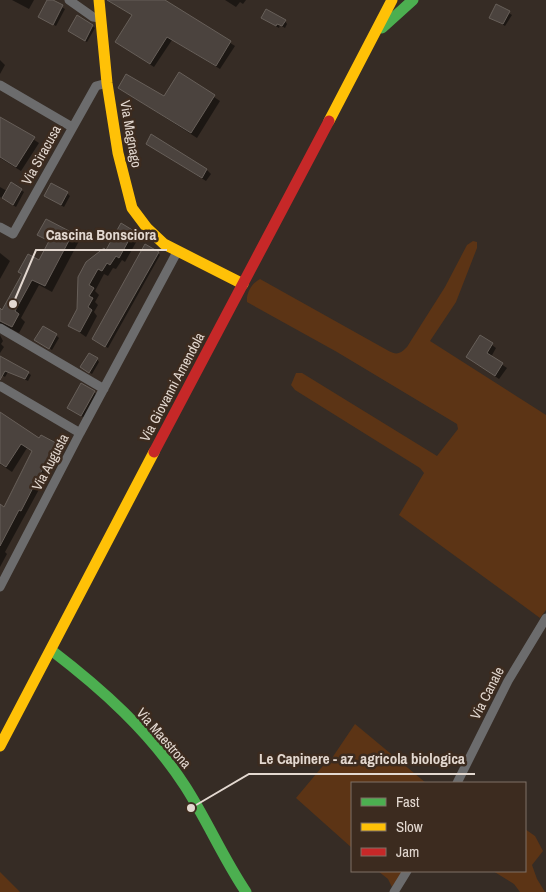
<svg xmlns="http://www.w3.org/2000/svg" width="546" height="892" viewBox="0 0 546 892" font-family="'Archivo Narrow',sans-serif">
  <rect width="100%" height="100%" fill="#362c25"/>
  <!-- green -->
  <path fill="#5c3415" d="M 473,241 L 477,242 L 477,248 L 456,302 L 430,341 L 546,415 L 546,610 L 540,618 L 399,515 L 424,473 L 420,468 L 295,390 L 291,385 L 296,373 L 302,373 L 437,456 L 458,429 L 457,424 L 337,352 L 247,302 C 246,293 252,283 260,279 L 387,350 C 396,355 399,355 407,347 L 445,287 L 467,245 Z
    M 355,724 L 426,783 L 352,783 L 352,848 L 296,798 L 327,761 L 332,758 Z
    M 525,829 L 535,836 L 543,851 L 532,865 L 537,879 L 545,892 L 520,892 L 514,884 L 493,871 L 525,871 Z
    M 378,871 L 403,871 L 392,887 L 388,879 Z
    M 0,872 L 20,892 L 0,892 Z"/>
  <!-- shadow -->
  <path fill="#0007" d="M 12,0 L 34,0 L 29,9 Z
    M 49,0 L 65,9 L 56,26 L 40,17 Z
    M 109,0 L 162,0 L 235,46 L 220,69 L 172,40 L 154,67 L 116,42 L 133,16 Z
    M 225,0 L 246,0 L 243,4 L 240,2 L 236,7 Z
    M 497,6 L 512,15 L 505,26 L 491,17 Z
    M 265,20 L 285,21 L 287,24 L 285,28 L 280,25 L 279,28 Z
    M 92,26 L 95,28 L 87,42 L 69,31 Z
    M 0,60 L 5,65 L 0,74 Z
    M 179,74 L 220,101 L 197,138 L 119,88 L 164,98 Z
    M 0,118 L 39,143 L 21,171 L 0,158 Z
    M 147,144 L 207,170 L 211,174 L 206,181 Z
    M 12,184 L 24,192 L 16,207 L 0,197 L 0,187 L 7,191 Z
    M 67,193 L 70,196 L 64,207 L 45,196 Z
    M 122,225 L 139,237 L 125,262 L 122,260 L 116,269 L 113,268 L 108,276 L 104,274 L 95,291 L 99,295 L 95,302 L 98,305 L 94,312 L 97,316 L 86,337 L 69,325 L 78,310 L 79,277 L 107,251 Z
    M 72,234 L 79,241 L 52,292 L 39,285 L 21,318 L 25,322 L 19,333 L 11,329 L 3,329 L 0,334 L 0,310 L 3,311 L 22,275 L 20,272 L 40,261 L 49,243 L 39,235 Z
    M 0,253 L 10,261 L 0,279 Z
    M 158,253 L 160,255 L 108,348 L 96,341 Z
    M 0,335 L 3,341 L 1,344 L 4,347 L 0,353 Z
    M 56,335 L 59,338 L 52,350 L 36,340 Z
    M 480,336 L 496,348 L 491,357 L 507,368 L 499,379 L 467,357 Z
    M 0,357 L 28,373 L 31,375 L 28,381 L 13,373 L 8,372 L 5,377 L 0,374 Z
    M 97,359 L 99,362 L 92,374 L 84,369 Z
    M 94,392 L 98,396 L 86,419 L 69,408 Z
    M 0,413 L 40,440 L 56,444 L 61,449 L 5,552 L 7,554 L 0,567 L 0,510 L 4,508 L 33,452 L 27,448 L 12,472 L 0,464 Z"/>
  <!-- building -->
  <path fill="#4b433e" stroke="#675f59" d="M 47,0 L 53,0 L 63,5 L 53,25 L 38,17 Z
    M 107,0 L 165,0 L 231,41 L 216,66 L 167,37 L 150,64 L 115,42 L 132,15 Z
    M 496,4 L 510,11 L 503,24 L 489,18 Z
    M 266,9 L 286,20 L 282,26 L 277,24 L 276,26 L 261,18 Z
    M 77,15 L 93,25 L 85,41 L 68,31 Z
    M 179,72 L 215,95 L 191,133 L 118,88 L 126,74 L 164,96 Z
    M 0,117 L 35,137 L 16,167 L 0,157 Z
    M 151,134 L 207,169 L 202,178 L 146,144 Z
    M 11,182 L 22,189 L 13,205 L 2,198 Z
    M 51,183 L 68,192 L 61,205 L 44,196 Z
    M 46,219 L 73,233 L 45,286 L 32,280 L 15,311 L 19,314 L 12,327 L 0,321 L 0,308 L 2,310 L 22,274 L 18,272 L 28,254 L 39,260 L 49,241 L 37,235 Z
    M 121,223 L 134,231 L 119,258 L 116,256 L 110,265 L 107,263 L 102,271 L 98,269 L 89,285 L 94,288 L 89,296 L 93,298 L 88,307 L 92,310 L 80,332 L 68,326 L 77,309 L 78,277 L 86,262 L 104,248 L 106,250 Z
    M 145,244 L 159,252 L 105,347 L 92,339 Z
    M 43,326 L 57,334 L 49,349 L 34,340 Z
    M 480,335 L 493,343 L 487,353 L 503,363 L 495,376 L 466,357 Z
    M 89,353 L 98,358 L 89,373 L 80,367 Z
    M 0,356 L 29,372 L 25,379 L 5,371 L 0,380 Z
    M 81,383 L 95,391 L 81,416 L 67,408 Z
    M 0,412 L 39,438 L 41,435 L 56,443 L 21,511 L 19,510 L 0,546 L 0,504 L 4,507 L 32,451 L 21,444 L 6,467 L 0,463 Z"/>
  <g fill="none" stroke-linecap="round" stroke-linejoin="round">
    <!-- street -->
    <path stroke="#6c6c6d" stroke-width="9" d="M 69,0 L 93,17 L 101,18
      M 0,85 L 72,127
      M 0,227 L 13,234 L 96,86 L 107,83
      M 0,328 L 104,389
      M 0,386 L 80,433 L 0,587
      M 80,433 L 177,252
      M 457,783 L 508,681 L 546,618
      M 394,892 L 407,871"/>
    <!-- fast -->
    <path stroke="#4caf50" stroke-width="11" d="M 382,28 L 413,0
      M 51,650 C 102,689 150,732 185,786 C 207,820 223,858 246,892"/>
    <!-- slow -->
    <path stroke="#ffc107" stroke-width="11" d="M 99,0 L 107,83 L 118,153 L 132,208 L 147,228 L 164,244 L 243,284
      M 329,121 L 392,0
      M 0,746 L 154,452"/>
    <!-- jam -->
    <path stroke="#c62828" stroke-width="11" d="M 154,452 L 329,121"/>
  </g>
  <g text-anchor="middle" stroke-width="5" stroke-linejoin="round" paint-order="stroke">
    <!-- street labels -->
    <g font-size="14" fill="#e3d8d0" stroke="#3c2b1f">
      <text transform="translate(131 134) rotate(80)" y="5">Via Magnago</text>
      <text transform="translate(41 155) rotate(-61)" y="5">Via Siracusa</text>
      <text transform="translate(172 387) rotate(-62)" y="5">Via Giovanni Amendola</text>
      <text transform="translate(50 462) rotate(-62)" y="5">Via Augusta</text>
      <text transform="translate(487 693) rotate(-63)" y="5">Via Canale</text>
      <text transform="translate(164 738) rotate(49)" y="5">Via Maestrona</text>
    </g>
  </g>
  <!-- callouts -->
  <path fill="none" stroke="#e3d8d0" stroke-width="2" d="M13 304L36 250H167M191 808L249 774H475"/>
  <g fill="#e3d8d0" stroke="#3c2b1f" stroke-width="2">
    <circle cx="13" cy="304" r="5"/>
    <circle cx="191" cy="808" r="5"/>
  </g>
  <g font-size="15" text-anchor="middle" font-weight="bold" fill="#e3d8d0" stroke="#3c2b1f" stroke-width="5" stroke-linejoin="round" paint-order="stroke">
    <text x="101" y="240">Cascina Bonsciora</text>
    <text x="362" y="764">Le Capinere - az. agricola biologica</text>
  </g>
  <!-- legend -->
  <rect x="351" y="782" width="175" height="90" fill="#3c2b1f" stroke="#7f7066"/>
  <rect x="361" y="798" width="25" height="8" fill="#4caf50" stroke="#7f7066"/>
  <text x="396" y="807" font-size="15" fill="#e3d8d0">Fast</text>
  <rect x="361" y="823" width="25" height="8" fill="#ffc107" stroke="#7f7066"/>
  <text x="396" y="832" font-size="15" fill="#e3d8d0">Slow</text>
  <rect x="361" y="848" width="25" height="8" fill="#c62828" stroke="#7f7066"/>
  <text x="396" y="857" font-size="15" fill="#e3d8d0">Jam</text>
</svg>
